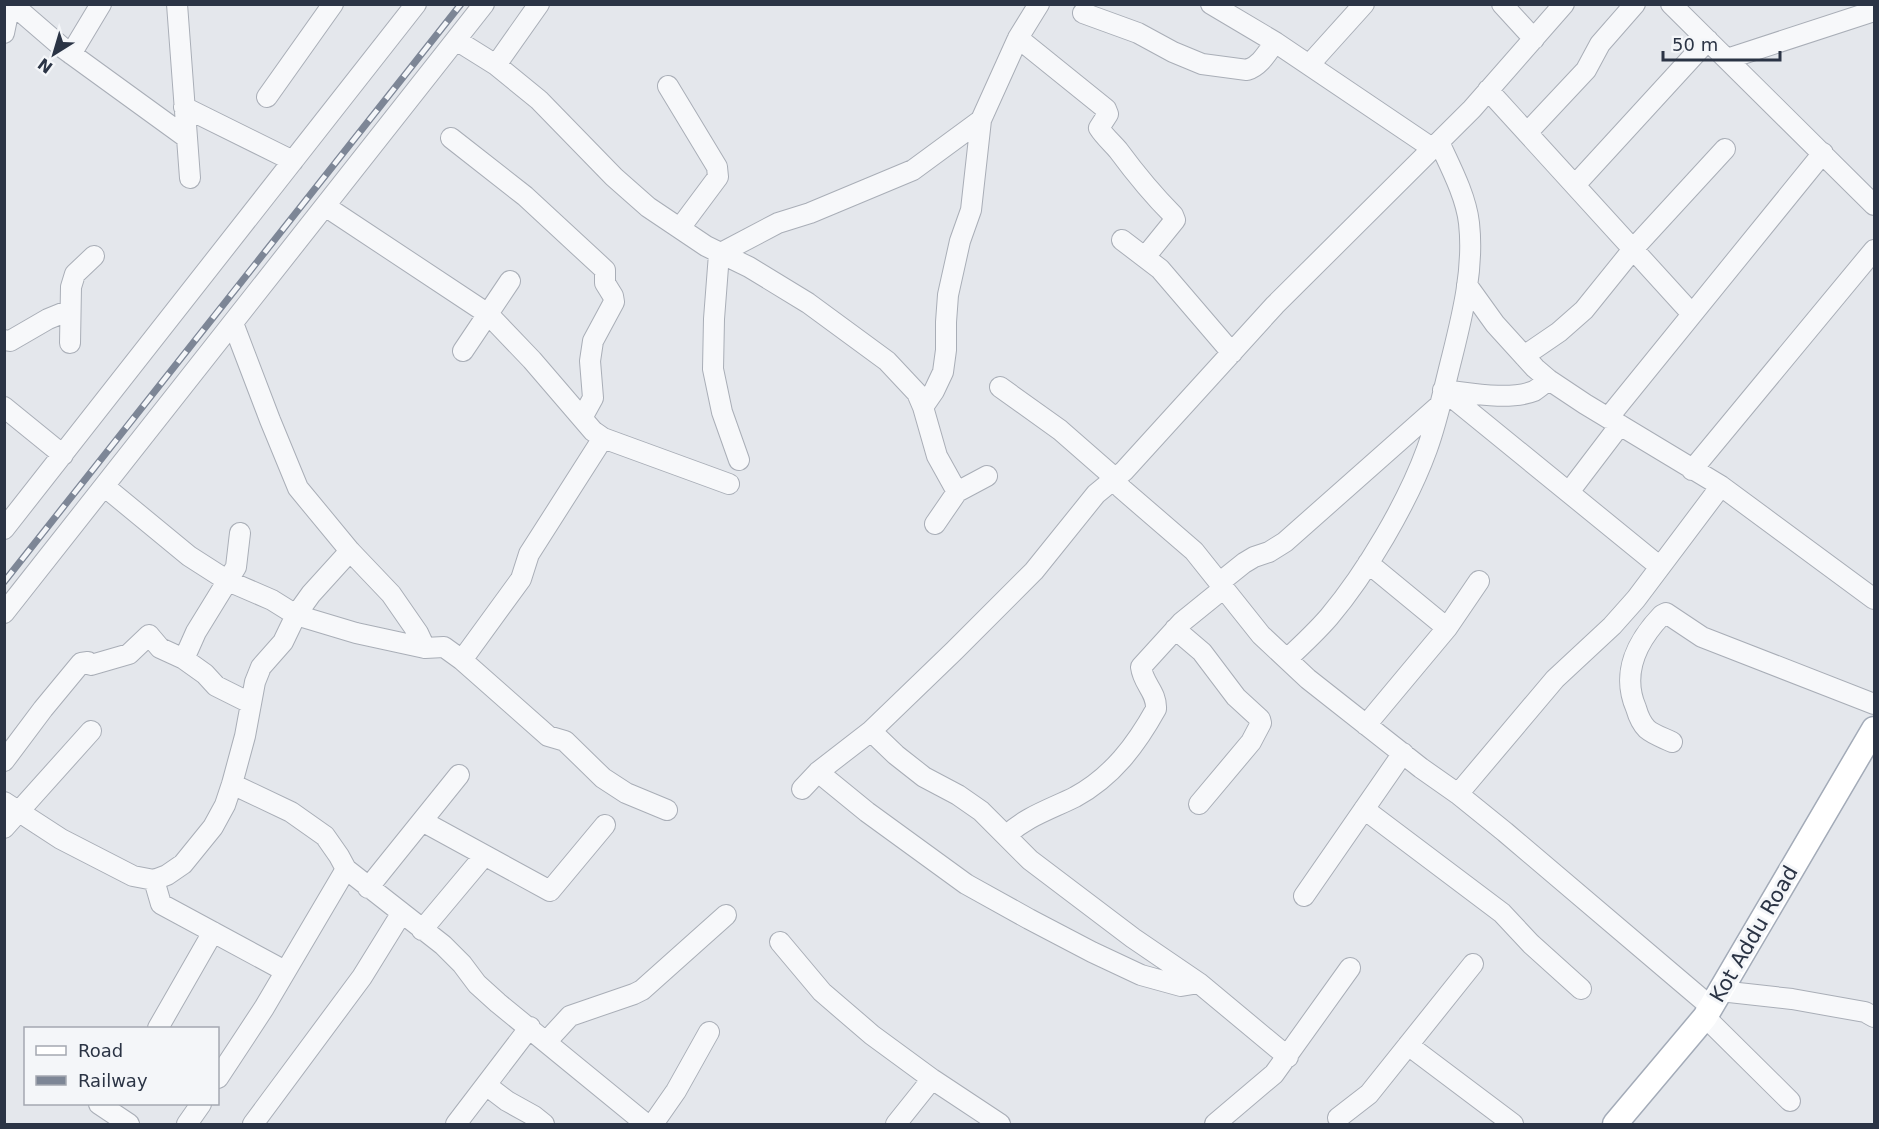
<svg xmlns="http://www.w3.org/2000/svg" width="1879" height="1129" viewBox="0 0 1879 1129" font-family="'DejaVu Sans',sans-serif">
  <rect width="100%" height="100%" fill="#e4e7ec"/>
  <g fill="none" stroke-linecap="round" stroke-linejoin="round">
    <defs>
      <path id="minor" d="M 12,4 L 63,48 L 187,138
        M 177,4 L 190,178
        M 1211,4 L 1275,42 L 1432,148
        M 1502,4 L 1534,39
        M 1671,4 L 1874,205
        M 1083,13 L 1138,33 L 1173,52 L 1202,64 L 1247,70 C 1260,66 1267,53 1275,42
        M 4,33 L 10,4
        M 1018,38 L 1106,109 L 1108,114 L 1099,128 C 1104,136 1112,143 1118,150 C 1135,173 1153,195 1173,215 L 1175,220 L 1145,257
        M 456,40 L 496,65 L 539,100 L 614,177 L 648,207 L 706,246 L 749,267 L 808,303 L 887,361 L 917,393 L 923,407 L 937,456 L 957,492
        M 71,54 L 101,4
        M 1727,59 L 1874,11
        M 496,65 L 539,4
        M 1309,65 L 1364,4
        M 668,86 L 717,167 L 718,177 L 680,228
        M 1488,90 L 1692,314
        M 267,97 L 333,4
        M 184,107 L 293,161
        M 1527,133 L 1586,70 L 1600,44 L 1635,4
        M 451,138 L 525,196 L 605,270 L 605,283 L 613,296 L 614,302 L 593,341 L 590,361 L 593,398 L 582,418
        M 1575,185 L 1708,40
        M 325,206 L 488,314 L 532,360 L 593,431 L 603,438 L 729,484
        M 1122,240 L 1160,269 L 1232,353
        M 719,254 L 778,223 L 810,213 L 913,170 L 981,120
        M 719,254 L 714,319 L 713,369 L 722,412 L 739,460
        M 1467,285 L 1495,324 L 1535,368 L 1549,380 L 1585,404 L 1721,486 L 1874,599
        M 233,323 L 270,420 L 298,488 L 350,551 L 391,594 L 418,633 L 425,648
        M 4,340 L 10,341 L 48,319 L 70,310
        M 70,343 L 71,287 L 75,274 L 94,256
        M 463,351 L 510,281
        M 1524,356 L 1559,332 L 1584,310 L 1634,248 L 1725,149
        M 1000,387 L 1060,430 L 1116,479 L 1121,488 L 1194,551 L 1261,635 L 1308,679 L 1421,768 L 1458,794 L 1505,832 L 1711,1007
        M 1443,390 L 1659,566
        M 1443,390 C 1470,393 1509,401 1534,391 C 1539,388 1544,383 1549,380
        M 4,407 L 63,455
        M 923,407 L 934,391 L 943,372 L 946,350 L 946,322 L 948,295 L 960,241 L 971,210 L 981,120 L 1018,38 L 1039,4
        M 1608,418 L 1823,153
        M 1692,470 L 1874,250
        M 104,486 L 189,556 L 228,581 L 272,600 L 296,615 L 356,633 L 425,648 L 444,647 L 462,660 L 548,736 L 565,741 L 603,778 L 626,793 L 667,810
        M 1569,492 L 1620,425
        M 935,524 L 957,492 L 987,476
        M 4,529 L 416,4
        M 1368,563 L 1447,628
        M 1219,583 L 1244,563 L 1254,557 L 1269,552 L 1285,542 L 1442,403
        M 4,613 L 484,4
        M 1175,629 L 1202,652 L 1236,697 L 1260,719 L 1261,723 L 1251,742 L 1199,804
        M 184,659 L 196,632 L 236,567 L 240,533
        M 1287,659 C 1301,646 1316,632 1329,617 C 1366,573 1407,504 1427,449 C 1438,419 1444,388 1452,357 C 1463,313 1474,268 1469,223 C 1466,196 1450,166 1439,142
        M 462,660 L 521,579 L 529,554 L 603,438
        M 1366,725 L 1447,628 L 1479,581
        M 871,731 L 896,755 L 924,777 L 958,795 L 981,811 L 1030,860 L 1133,938 L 1199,983 L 1288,1057
        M 1672,742 C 1664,738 1654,735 1647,729 C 1641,723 1638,715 1636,708 C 1621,673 1637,641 1662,615 L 1666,613 L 1702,637 L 1874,704
        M 4,761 L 43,709 L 81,663 L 88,662 L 91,665 L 129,654 L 149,635 L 160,648 L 184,659 L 205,674 L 216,686 L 250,703
        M 818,772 L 867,812 L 966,884 L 1029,919 L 1092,952 L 1141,975 L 1181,986 L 1199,983
        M 232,784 L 291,812 L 325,836 L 339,856 L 346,869 L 443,945 L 462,964 L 477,984 L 498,1003 L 646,1124
        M 802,789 L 818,772 L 871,731 L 954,651 L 1034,571 L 1096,494 L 1124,471 L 1275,305 L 1472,109 L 1564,4
        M 1458,794 L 1555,679 L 1612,626 L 1636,599 L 1721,486
        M 4,802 L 61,839 L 133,876 L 154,880 L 167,875 L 183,864 L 213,827 L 225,805 L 232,784 L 245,736 L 255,682 L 261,667 L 283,642 L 296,615 L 311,594 L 350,551
        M 1364,809 L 1502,913 L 1531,944 L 1581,989
        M 422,821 L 550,891 L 605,825
        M 4,828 L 91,731
        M 1006,836 C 1025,817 1051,809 1075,797 C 1112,777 1136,745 1156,709 C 1157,692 1143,684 1141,667 L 1182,622 L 1224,588
        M 154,880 L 161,904 L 285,971
        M 368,888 L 459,775
        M 1304,896 L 1403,753
        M 422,930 L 484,856
        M 780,942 L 822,992 L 872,1035 L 932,1079 L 1000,1124
        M 1720,991 L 1792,999 L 1865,1012 L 1874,1017
        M 1705,1017 L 1790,1101
        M 158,1028 L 213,932
        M 547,1041 L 570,1016 L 634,994 L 642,990 L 726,915
        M 1408,1045 L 1513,1124
        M 218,1078 L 264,1008 L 346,869
        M 486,1085 L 507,1101 L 534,1116 L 544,1124
        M 99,1104 L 129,1124
        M 1338,1118 L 1369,1094 L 1473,964
        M 187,1124 L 201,1104
        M 253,1124 L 362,977 L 401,914
        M 456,1124 L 530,1027
        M 653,1124 L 676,1091 L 709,1032
        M 896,1124 L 932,1079
        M 1215,1124 L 1274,1074 L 1350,968"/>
      <path id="major" d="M 1615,1124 L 1705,1017 L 1874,729"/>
    </defs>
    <!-- minor casing -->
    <use href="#minor" stroke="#a9aeb7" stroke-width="22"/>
    <!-- major casing -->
    <use href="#major" stroke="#a3abb8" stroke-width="27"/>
    <!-- minor -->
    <use href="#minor" stroke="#f7f8fa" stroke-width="20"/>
    <!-- major -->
    <use href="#major" stroke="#fff" stroke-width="24"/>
    <defs>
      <path id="rail" d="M 4,582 L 461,4"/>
    </defs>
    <!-- rail casing -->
    <use href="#rail" stroke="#7d8696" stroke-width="7"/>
    <!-- rail -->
    <use href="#rail" stroke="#f4f6f9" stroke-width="4.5" stroke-dasharray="14" stroke-linecap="butt"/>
  </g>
  <g text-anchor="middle" stroke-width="6" stroke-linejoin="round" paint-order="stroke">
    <!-- street labels -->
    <g font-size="21" fill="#2b3445" stroke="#f4f6f9">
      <text transform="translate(1754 934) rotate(-60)" y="7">Kot Addu Road</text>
    </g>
  </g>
  <!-- border -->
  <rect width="1879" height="1129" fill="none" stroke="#2b3445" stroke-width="12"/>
  <!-- legend -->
  <rect x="24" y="1027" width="195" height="78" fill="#f4f6f9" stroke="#a4a8b1" stroke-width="1.5"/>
  <rect x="36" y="1046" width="30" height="9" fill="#ffffff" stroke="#a4a8b1" stroke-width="1.5"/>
  <text x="78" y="1057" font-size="18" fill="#2b3445">Road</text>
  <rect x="36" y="1076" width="30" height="9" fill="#7d8696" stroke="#a4a8b1" stroke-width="1.5"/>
  <text x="78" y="1087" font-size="18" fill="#2b3445">Railway</text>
  <!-- north arrow -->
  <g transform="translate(54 54) rotate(217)" stroke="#f4f6f9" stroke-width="4.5" paint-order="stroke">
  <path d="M0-4.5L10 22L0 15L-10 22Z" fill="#2b3445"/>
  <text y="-9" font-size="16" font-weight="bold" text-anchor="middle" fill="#2b3445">N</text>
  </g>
  <!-- scale -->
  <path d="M1663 51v9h117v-9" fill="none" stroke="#2b3445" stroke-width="3"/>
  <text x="1672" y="51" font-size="18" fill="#2b3445" stroke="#f4f6f9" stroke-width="4.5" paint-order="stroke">50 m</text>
</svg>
